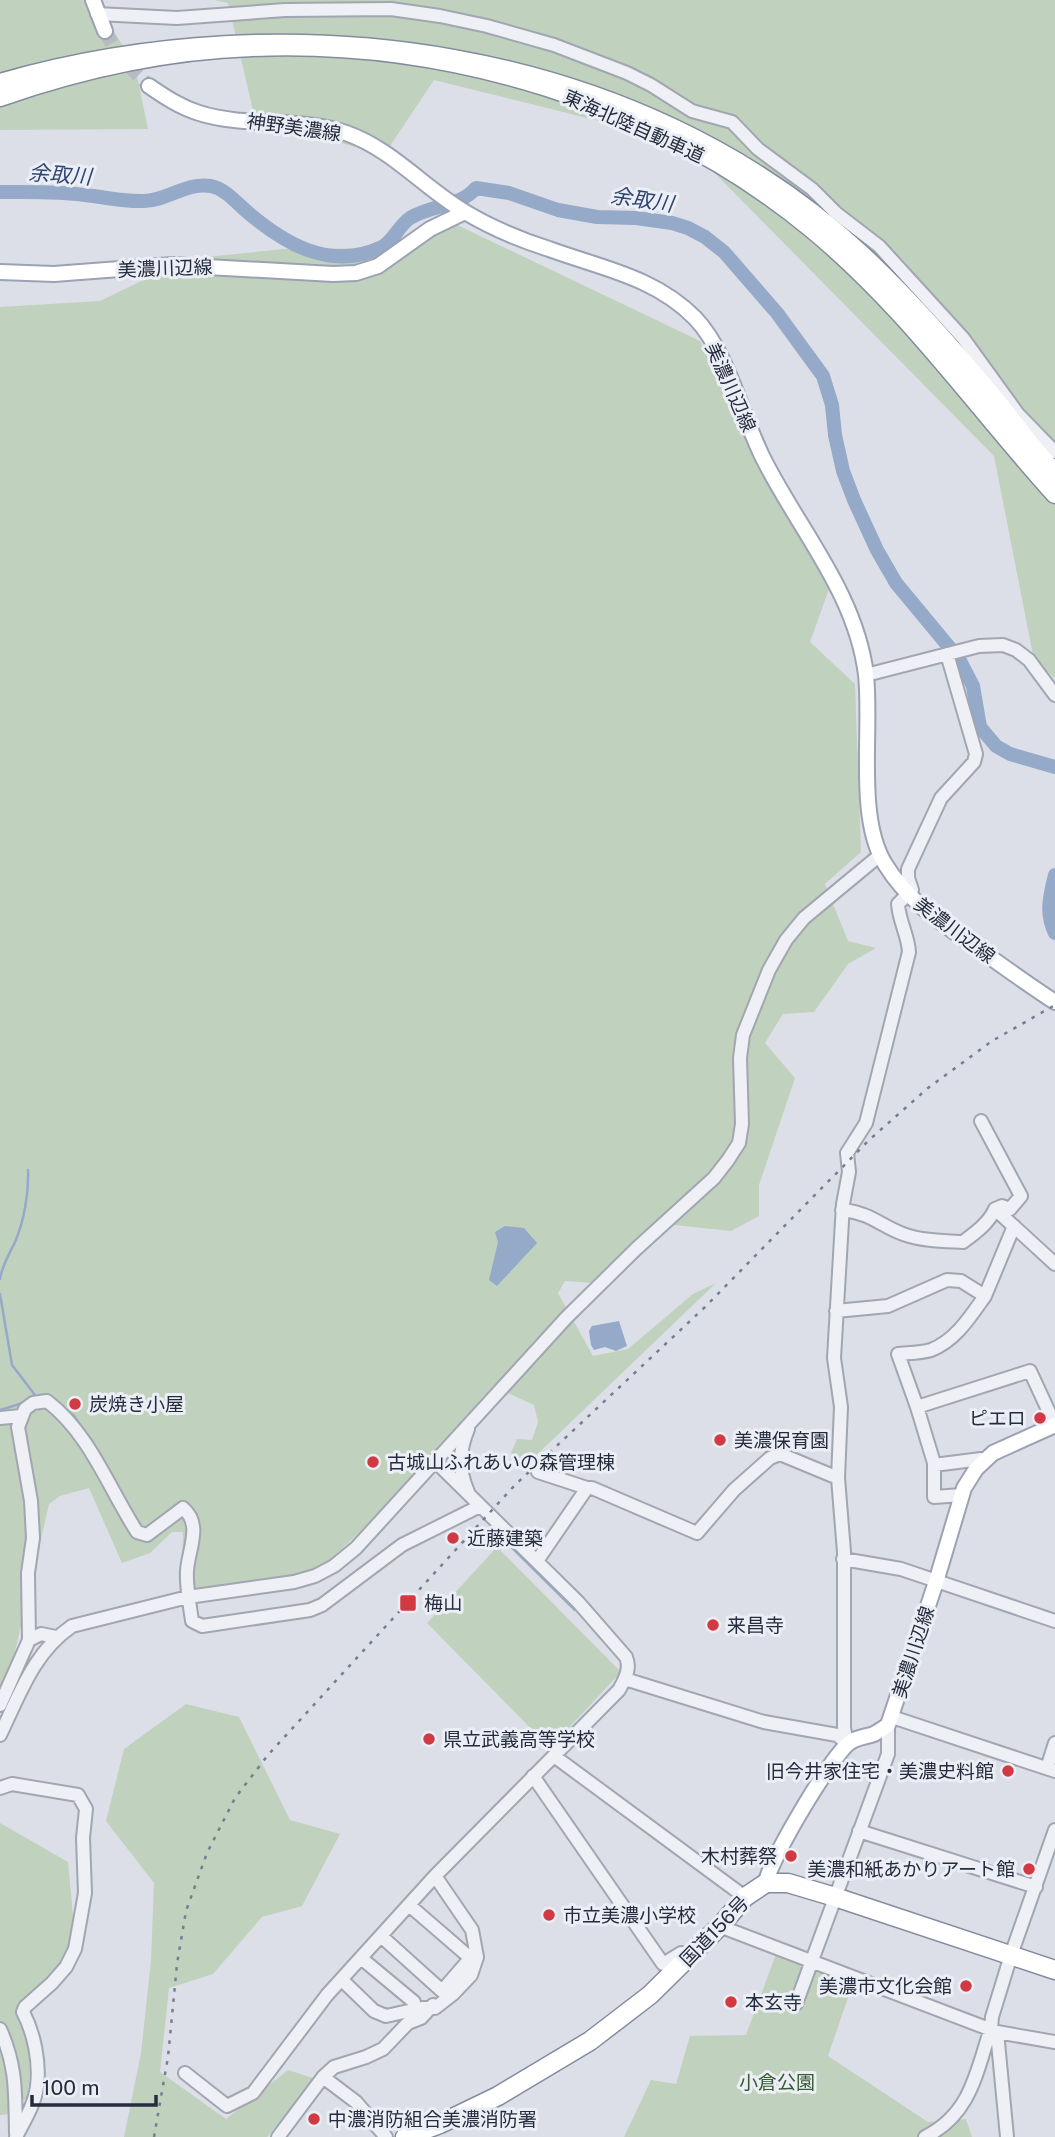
<svg xmlns="http://www.w3.org/2000/svg" width="1055" height="2137" viewBox="0 0 1055 2137" font-family="'Public Sans','Noto Sans JP',sans-serif">
  <rect width="100%" height="100%" fill="#dcdfe7"/>
  <!-- green -->
  <path fill="#c0d1bd" d="M 0,0 L 98,0 L 96,2 L 135,66 L 148,129 L 0,130 Z
    M 215,0 L 1055,0 L 1055,678 L 1034,660 L 994,456 L 684,142 L 434,80 L 384,155 L 255,119 L 228,3 Z
    M 449,221 L 700,341 L 750,449 L 829,589 L 810,642 L 855,684 L 861,852 L 825,884 L 848,941 L 876,948 L 848,964 L 814,1012 L 783,1014 L 765,1043 L 795,1078 L 759,1185 L 759,1216 L 731,1231 L 656,1223 L 594,1283 L 565,1281 L 558,1293 L 593,1356 L 628,1349 L 693,1294 L 716,1283 L 523,1468 L 511,1453 L 517,1439 L 532,1440 L 538,1422 L 534,1405 L 493,1386 L 369,1523 L 330,1560 L 306,1574 L 181,1598 L 183,1532 L 172,1532 L 150,1553 L 122,1563 L 89,1488 L 60,1496 L 49,1504 L 10,1673 L 0,1707 L 0,307 L 100,301 L 187,259 L 284,249 L 390,248 Z
    M 497,1547 L 621,1672 L 550,1748 L 427,1623 Z
    M 186,1704 L 239,1717 L 290,1820 L 340,1834 L 302,1906 L 262,1917 L 213,1974 L 169,1988 L 160,2072 L 226,2119 L 288,2070 L 316,2079 L 267,2137 L 124,2137 L 141,2053 L 151,1961 L 154,1883 L 106,1821 L 124,1749 Z
    M 0,1823 L 68,1862 L 75,1937 L 49,1981 L 15,2011 C 31,2047 32,2061 27,2100 L 9,2098 L 10,2114 L 0,2115 Z
    M 776,1954 L 852,1986 L 828,2056 L 928,2122 L 966,2119 L 972,2137 L 624,2137 L 651,2080 L 676,2084 L 690,2036 L 746,2035 Z"/>
  <!-- water -->
  <path fill="#95a9c9" d="M 505,1226 L 524,1228 L 537,1243 L 497,1286 L 489,1280 L 498,1242 L 495,1232 Z
    M 619,1321 L 627,1346 L 616,1351 L 605,1347 L 594,1350 L 591,1345 L 589,1331 L 592,1326 Z"/>
  <g fill="none" stroke-linecap="round" stroke-linejoin="round">
    <!-- stream -->
    <path stroke="#95a9c9" stroke-width="2.5" d="M 0,1279 C 2,1265 9,1255 15,1242 C 24,1221 29,1193 28,1170
      M 0,1294 L 12,1365 L 38,1399
      M 55,1401 L 74,1416 L 84,1431
      M 0,1410 L 26,1402
      M 491,1527 L 575,1610
      M 23,1567 L 27,1535
      M 9,1669 L 13,1662"/>
    <!-- river -->
    <path stroke="#95a9c9" stroke-width="14" d="M 0,192 C 28,192 58,191 85,195 C 105,197 124,202 144,201 C 167,201 186,182 211,186 C 225,189 235,201 245,210 C 283,243 329,271 380,248 C 393,243 398,226 410,218 C 431,205 460,207 476,188 L 509,193 L 558,210 L 597,217 L 636,218 L 672,223 L 688,228 L 705,237 L 724,252 L 777,313 L 823,376 L 832,405 L 835,435 L 843,471 L 854,500 L 877,550 L 896,583 L 959,659 L 973,686 L 980,727 L 996,746 L 1010,754 L 1055,767
      M 1055,875 C 1050,895 1045,913 1055,933"/>
    <!-- major-tunnel -->
    <path stroke="#b7bbc5" stroke-width="14" stroke-dasharray="14 7" stroke-linecap="butt" d="M 105,31 L 118,55 L 149,86"/>
    <defs>
      <path id="minor" d="M 97,14 L 177,18 L 285,10 L 391,9 L 440,16 L 487,26 L 554,45 L 627,73 L 651,85 L 692,111 L 732,122 L 758,149 L 812,189 L 836,213 L 879,246 L 963,338 L 1018,414 L 1055,452
        M 866,675 L 979,646 L 1003,645 L 1016,650 L 1029,660 L 1055,695
        M 981,1121 L 1021,1196 L 1010,1209 L 1002,1206 L 995,1209 L 1055,1264
        M 842,1210 C 871,1213 879,1225 903,1234 C 922,1241 944,1241 963,1242 C 975,1233 989,1223 995,1209
        M 836,1311 L 888,1306 L 947,1280 L 961,1281 L 985,1296 L 1014,1226
        M 917,1407 L 1030,1371 L 1055,1425
        M 0,1418 L 21,1416
        M 934,1465 L 981,1459 L 985,1461
        M 538,1472 L 587,1488
        M 468,1492 C 458,1469 459,1451 468,1429
        M 962,1495 L 934,1497 L 934,1463 L 917,1407 L 898,1354 C 908,1353 921,1353 931,1350 C 956,1340 970,1317 985,1296
        M 843,1559 L 901,1569 L 1055,1621
        M 537,1561 L 587,1488 L 592,1488 L 697,1533 L 734,1490 L 770,1458 L 780,1454 L 838,1478
        M 29,1640 L 41,1634 L 56,1637
        M 625,1679 L 764,1722 L 837,1735 L 847,1743
        M 0,1705 L 29,1640 L 28,1573 L 33,1538 L 31,1501 L 18,1427 L 25,1409 L 33,1403 L 47,1401 C 90,1434 108,1487 137,1532 L 147,1535 L 183,1508 C 203,1525 188,1550 187,1571 C 186,1588 190,1605 192,1621 L 202,1626 L 310,1610 L 322,1605 L 402,1545 L 480,1506
        M 892,1717 L 1055,1771
        M 0,1735 C 20,1694 33,1653 72,1626 L 188,1597 L 294,1582 L 315,1576 L 334,1566 L 356,1548 L 566,1318 L 636,1249 L 714,1178 L 728,1160 L 739,1143 L 742,1124 L 740,1058 L 743,1035 L 769,970 L 786,940 L 804,918 L 880,855
        M 847,1743 L 844,1728 L 844,1552 L 838,1478 L 841,1407 L 834,1358 L 843,1204 L 849,1172 L 847,1153 L 866,1123 L 909,952 C 908,935 899,921 898,904 L 912,890 L 908,878 L 908,869 L 941,798 L 974,762 L 976,754 L 947,654
        M 554,1756 L 745,1897
        M 1047,1768 L 1055,1743
        M 533,1776 L 663,1964 L 681,1953 L 690,1956
        M 0,1788 L 12,1784 L 78,1795 L 86,1809 L 83,1838 L 85,1893 L 75,1949 L 66,1967 L 52,1983 L 25,2007 L 23,2012 C 34,2033 40,2062 37,2086 C 35,2104 24,2121 16,2137
        M 859,1831 L 1036,1887
        M 722,1924 L 727,1929 L 997,2032 L 1055,2042
        M 381,1936 L 442,1991 L 468,1961 L 468,1956 L 409,1905
        M 361,1958 L 414,2002
        M 342,1980 L 374,2011 L 386,2016 L 422,2008 L 435,2008 L 453,1994 L 471,1975 L 477,1957 L 472,1930 L 435,1876
        M 796,2004 L 888,1754 L 888,1725
        M 0,2029 C 17,2067 15,2093 16,2133
        M 997,2032 L 1007,2137
        M 185,2073 L 227,2106 L 253,2093 L 327,1995 L 435,1876 L 619,1690 C 625,1679 631,1669 626,1657 L 578,1602 L 435,1461
        M 323,2077 L 356,2102 L 386,2137
        M 278,2137 L 323,2077 L 334,2067 L 366,2057 L 383,2049 L 408,2023 L 421,2018 L 433,2005
        M 925,2137 C 971,2114 976,2073 991,2028 L 992,2017 L 1011,1955 L 1055,1830"/>
      <path id="major" d="M 93,0 L 105,31
        M 149,86 C 165,97 180,107 199,113 C 246,128 299,117 346,133 C 392,149 424,188 465,212 C 490,227 521,240 549,249 C 601,268 655,277 695,318 C 727,351 742,416 763,458 C 799,530 856,593 866,675 C 872,731 856,817 885,864 C 907,900 940,922 973,945 C 1000,964 1027,984 1055,1002
        M 0,272 L 54,274 L 172,265 L 333,274 L 356,273 L 378,266 L 430,229 L 465,212
        M 766,1883 C 769,1861 831,1757 849,1743 C 856,1737 866,1737 874,1734 C 879,1731 884,1728 888,1725 L 936,1582 L 964,1488 L 976,1469 L 993,1453 L 1055,1425"/>
      <path id="highway" d="M 0,83 C 289,0 635,45 861,254 C 910,300 954,350 997,402 C 1016,426 1034,451 1055,473
        M 0,97 C 80,69 166,50 252,47 C 448,39 658,102 811,228 C 907,307 973,403 1055,494
        M 405,2137 L 440,2124 L 498,2096 L 590,2041 L 650,1995 L 722,1924 L 745,1897 L 766,1883 L 788,1883 L 835,1897 L 1055,1970"/>
    </defs>
    <!-- minor casing -->
    <use href="#minor" stroke="#a1a6b1" stroke-width="16"/>
    <!-- major casing -->
    <use href="#major" stroke="#9ba2b3" stroke-width="18"/>
    <!-- highway casing -->
    <use href="#highway" stroke="#838b9e" stroke-width="21"/>
    <!-- minor -->
    <use href="#minor" stroke="#eff0f5" stroke-width="12"/>
    <!-- major -->
    <use href="#major" stroke="#fff" stroke-width="14"/>
    <!-- highway -->
    <use href="#highway" stroke="#fff" stroke-width="18"/>
    <!-- rail -->
    <path stroke="#757d91" stroke-width="2.5" stroke-dasharray="3.5 7" stroke-linecap="butt" d="M 154,2137 L 168,2057 L 177,1964 L 186,1911 L 207,1853 L 235,1798 L 268,1755 L 515,1485 L 705,1307 L 868,1141 L 928,1088 L 992,1041 L 1055,1005"/>
  </g>
  <!-- markers -->
  <g fill="#d23a43" stroke="#ebeef5" stroke-width="2.5">
    <circle cx="75" cy="1404" r="7"/>
    <circle cx="1040" cy="1418" r="7"/>
    <circle cx="720" cy="1440" r="7"/>
    <circle cx="373" cy="1462" r="7"/>
    <circle cx="453" cy="1538" r="7"/>
    <rect x="399" y="1594" width="18" height="18" rx="3.5"/>
    <circle cx="713" cy="1625" r="7"/>
    <circle cx="429" cy="1739" r="7"/>
    <circle cx="1008" cy="1771" r="7"/>
    <circle cx="791" cy="1856" r="7"/>
    <circle cx="1029" cy="1869" r="7"/>
    <circle cx="549" cy="1915" r="7"/>
    <circle cx="966" cy="1986" r="7"/>
    <circle cx="731" cy="2002" r="7"/>
    <circle cx="314" cy="2119" r="7"/>
  </g>
  <g text-anchor="middle" stroke-width="6" stroke-linejoin="round" paint-order="stroke">
    <!-- street labels -->
    <g font-size="19" fill="#252c3e" stroke="#ebeef5">
      <text transform="translate(634 126) rotate(24)" y="7">東海北陸自動車道</text>
      <text transform="translate(294 127) rotate(8)" y="7">神野美濃線</text>
      <text transform="translate(165 268) rotate(-2)" y="7">美濃川辺線</text>
      <text transform="translate(731 387) rotate(66)" y="7">美濃川辺線</text>
      <text transform="translate(955 930) rotate(37)" y="7">美濃川辺線</text>
      <text transform="translate(913 1652) rotate(-72)" y="7">美濃川辺線</text>
      <text transform="translate(714 1931) rotate(-46)" y="7">国道156号</text>
    </g>
    <!-- poi labels -->
    <g font-size="19" fill="#252c3e" stroke="#ebeef5" text-anchor="start">
      <text x="89" y="1411">炭焼き小屋</text>
      <text x="1026" y="1425" text-anchor="end">ピエロ</text>
      <text x="734" y="1447">美濃保育園</text>
      <text x="387" y="1469">古城山ふれあいの森管理棟</text>
      <text x="467" y="1545">近藤建築</text>
      <text x="424" y="1610">梅山</text>
      <text x="727" y="1632">来昌寺</text>
      <text x="443" y="1746">県立武義高等学校</text>
      <text x="994" y="1778" text-anchor="end">旧今井家住宅・美濃史料館</text>
      <text x="777" y="1863" text-anchor="end">木村葬祭</text>
      <text x="1015" y="1876" text-anchor="end">美濃和紙あかりアート館</text>
      <text x="563" y="1922">市立美濃小学校</text>
      <text x="952" y="1993" text-anchor="end">美濃市文化会館</text>
      <text x="745" y="2009">本玄寺</text>
      <text x="328" y="2126">中濃消防組合美濃消防署</text>
    </g>
    <!-- park labels -->
    <g font-size="19" fill="#365a32" stroke="#ebeef5">
      <text x="777" y="2089">小倉公園</text>
    </g>
    <!-- water labels -->
    <g font-size="21" font-style="italic" fill="#2e4673" stroke="#ebeef5">
      <text transform="translate(60 175) rotate(4)" y="7">余取川</text>
      <text transform="translate(642 200) rotate(8)" y="7">余取川</text>
    </g>
  </g>
  <!-- scale -->
  <path d="M32 2095v10h124v-10" fill="none" stroke="#252c3e" stroke-width="3.5"/>
  <text x="42" y="2095" font-size="21" fill="#252c3e" stroke="#ebeef5" stroke-width="5" paint-order="stroke">100 m</text>
</svg>
